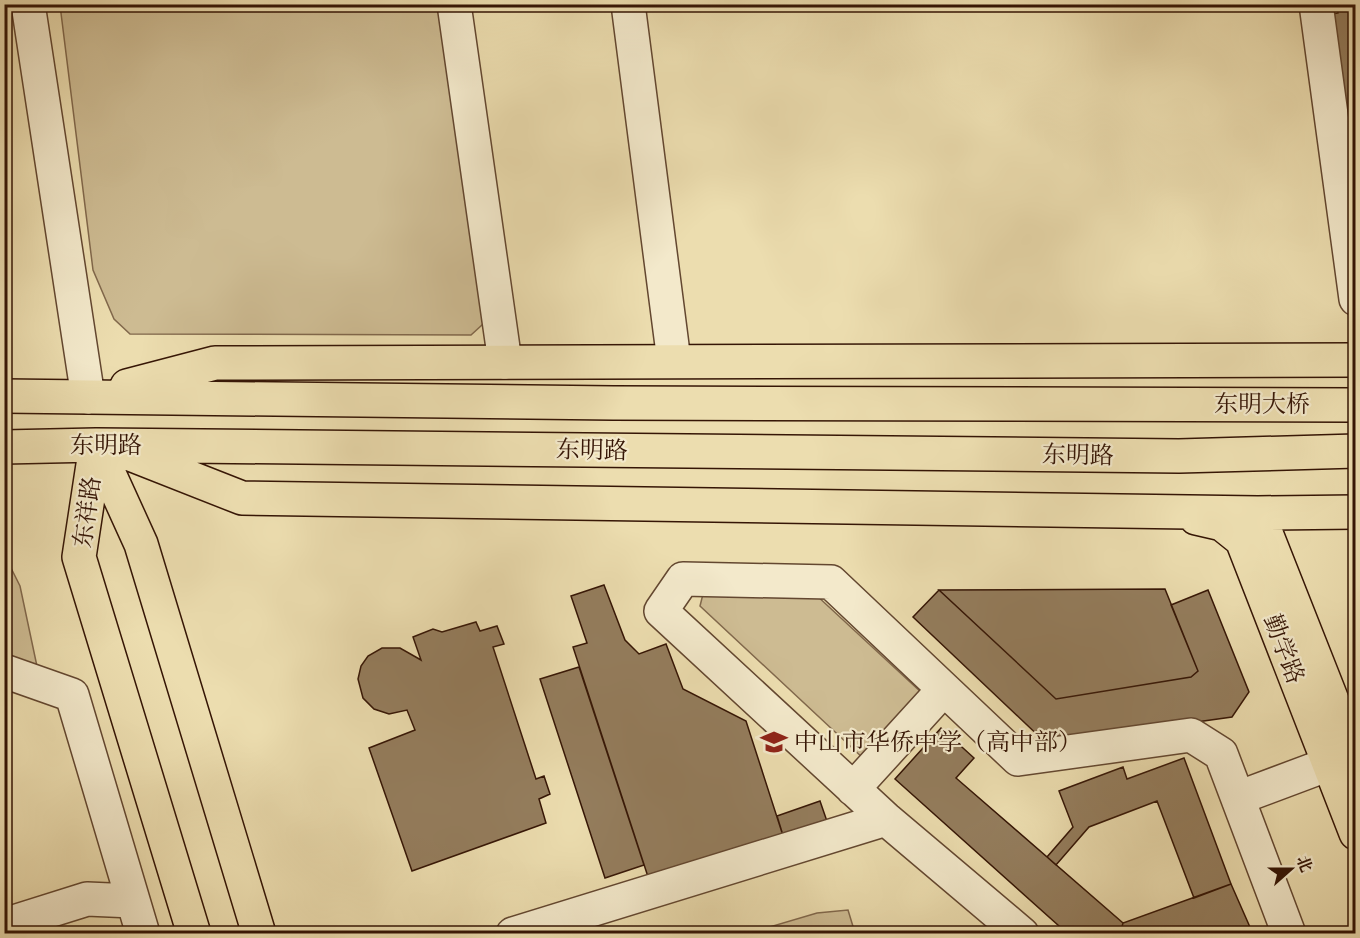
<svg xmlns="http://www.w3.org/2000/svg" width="1360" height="938" viewBox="0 0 1360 938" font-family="'Gentium Book Plus','Noto Serif SC',serif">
  <rect width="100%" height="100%" fill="#ecddaf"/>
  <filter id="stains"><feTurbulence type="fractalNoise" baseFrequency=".00333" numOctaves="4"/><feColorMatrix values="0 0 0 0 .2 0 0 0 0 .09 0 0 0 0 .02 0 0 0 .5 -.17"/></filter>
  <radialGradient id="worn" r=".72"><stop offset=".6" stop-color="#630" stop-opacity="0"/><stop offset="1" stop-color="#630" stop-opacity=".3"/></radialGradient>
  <!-- green -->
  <path fill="#cdbb92" stroke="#81684c" stroke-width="1.5" d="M 60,5 L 444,5 L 494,314 L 471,335 L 130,334 L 114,319 L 93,270 Z
    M 4,554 L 20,586 L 38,671 L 5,656 Z
    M 704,590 L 815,594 L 923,694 L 864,759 L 700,606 Z
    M 848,910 L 855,933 L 749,933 L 817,913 Z"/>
  <!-- building -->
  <path fill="#947d5d" stroke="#351505" stroke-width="1.5" d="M 1337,4 L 1351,4 L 1356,33 L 1356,120 L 1337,122 L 1321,16 L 1338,13 Z
    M 604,585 L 625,640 L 639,654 L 666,644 L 683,689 L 746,721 L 786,845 L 652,889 L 573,647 L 587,643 L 571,596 Z
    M 1165,589 L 1198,671 L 1191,677 L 1056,699 L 939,590 Z
    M 939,590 L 1056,699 L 1191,677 L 1198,671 L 1171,605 L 1208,590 L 1249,692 L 1232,717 L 1046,743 L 913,617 Z
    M 476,622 L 480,631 L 497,626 L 504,644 L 493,647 L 536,779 L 544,776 L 550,794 L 539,799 L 546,823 L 412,871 L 369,748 L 415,730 L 407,710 L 389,714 L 374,709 L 363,698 L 358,679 L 361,666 L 368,656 L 382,648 L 400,648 L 421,660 L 413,637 L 433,629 L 442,632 Z
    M 579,667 L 644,865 L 605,878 L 540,679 Z
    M 941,728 L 974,758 L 956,778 L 1123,923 L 1120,934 L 1068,934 L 895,779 Z
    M 1184,758 L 1231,884 L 1194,898 L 1157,801 L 1089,827 L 1056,865 L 1047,857 L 1073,827 L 1059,791 L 1123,767 L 1127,779 Z
    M 820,801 L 830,830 L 786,845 L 777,816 Z
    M 1231,884 L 1253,934 L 1120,934 L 1123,923 Z"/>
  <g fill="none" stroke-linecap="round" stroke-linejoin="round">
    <defs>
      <path id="minor" d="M 28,4 L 88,397
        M 454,4 L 505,362
        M 628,4 L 674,361
        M 1316,4 L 1356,299
        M 4,671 L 72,695 L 143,934
        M 853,789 L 944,689
        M 1238,798 L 1353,755
        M 4,925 L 87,899 L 133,901
        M 513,934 L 886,819
        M 1022,934 L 886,819 L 661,611 L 683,579 L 831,582 L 1018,759 L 1191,735 L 1221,754 L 1289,934"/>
      <path id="major" d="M 127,386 L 215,363 L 1356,360
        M 4,396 L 613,403 L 1356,405
        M 4,447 L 96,445 L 1179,456 L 1356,451
        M 125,452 L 242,498 L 1258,513 L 1356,512
        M 1258,513 L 1356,761
        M 1196,518 L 1222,524 L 1242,540 L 1356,833
        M 194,934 L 79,557 L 96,445 L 141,544 L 259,934"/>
    </defs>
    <!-- minor casing -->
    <use href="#minor" stroke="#634730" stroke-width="36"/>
    <!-- major casing -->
    <use href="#major" stroke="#351505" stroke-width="36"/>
    <!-- minor -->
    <use href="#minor" stroke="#f3e9cb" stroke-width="33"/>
    <!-- major -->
    <use href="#major" stroke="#ecddaf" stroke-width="33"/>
  </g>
  <!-- icons -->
  <defs>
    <symbol id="school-bare" viewBox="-9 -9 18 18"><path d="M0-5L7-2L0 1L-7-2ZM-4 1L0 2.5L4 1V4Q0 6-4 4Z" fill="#8f2418" stroke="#f3e9cb" stroke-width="2.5" paint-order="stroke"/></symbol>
  </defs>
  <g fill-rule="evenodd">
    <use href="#school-bare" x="755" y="723" width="38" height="38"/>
  </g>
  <g text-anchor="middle" stroke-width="4.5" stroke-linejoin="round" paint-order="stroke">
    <!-- street labels -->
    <g font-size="24" fill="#351505" stroke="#f3e9cb">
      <text x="1262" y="412">东明大桥</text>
      <text x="106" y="453">东明路</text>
      <text transform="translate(592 450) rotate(1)" y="8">东明路</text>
      <text transform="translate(1078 455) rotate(1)" y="8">东明路</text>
      <text transform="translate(87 512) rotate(-82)" y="8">东祥路</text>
      <text transform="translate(1284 649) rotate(69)" y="8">勤学路</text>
    </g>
    <!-- poi labels -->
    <g font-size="24" fill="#351505" stroke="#f3e9cb" text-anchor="start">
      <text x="794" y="750">中山市华侨中学（高中部）</text>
    </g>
  </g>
  <!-- margin -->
  <rect width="1360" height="938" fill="none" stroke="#ecddaf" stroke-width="24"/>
  <rect x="6" y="6" width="1348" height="926" fill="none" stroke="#351505" stroke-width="3"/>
  <rect x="12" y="12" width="1336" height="914" fill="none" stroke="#351505" stroke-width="1.5"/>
  <!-- north arrow -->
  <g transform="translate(1291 869) rotate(69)" stroke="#f3e9cb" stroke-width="4.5" paint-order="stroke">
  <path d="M0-4.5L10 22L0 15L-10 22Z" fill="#351505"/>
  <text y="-9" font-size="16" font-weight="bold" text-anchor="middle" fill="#351505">北</text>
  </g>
  <rect width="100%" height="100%" filter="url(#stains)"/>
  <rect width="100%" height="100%" fill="url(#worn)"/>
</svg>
